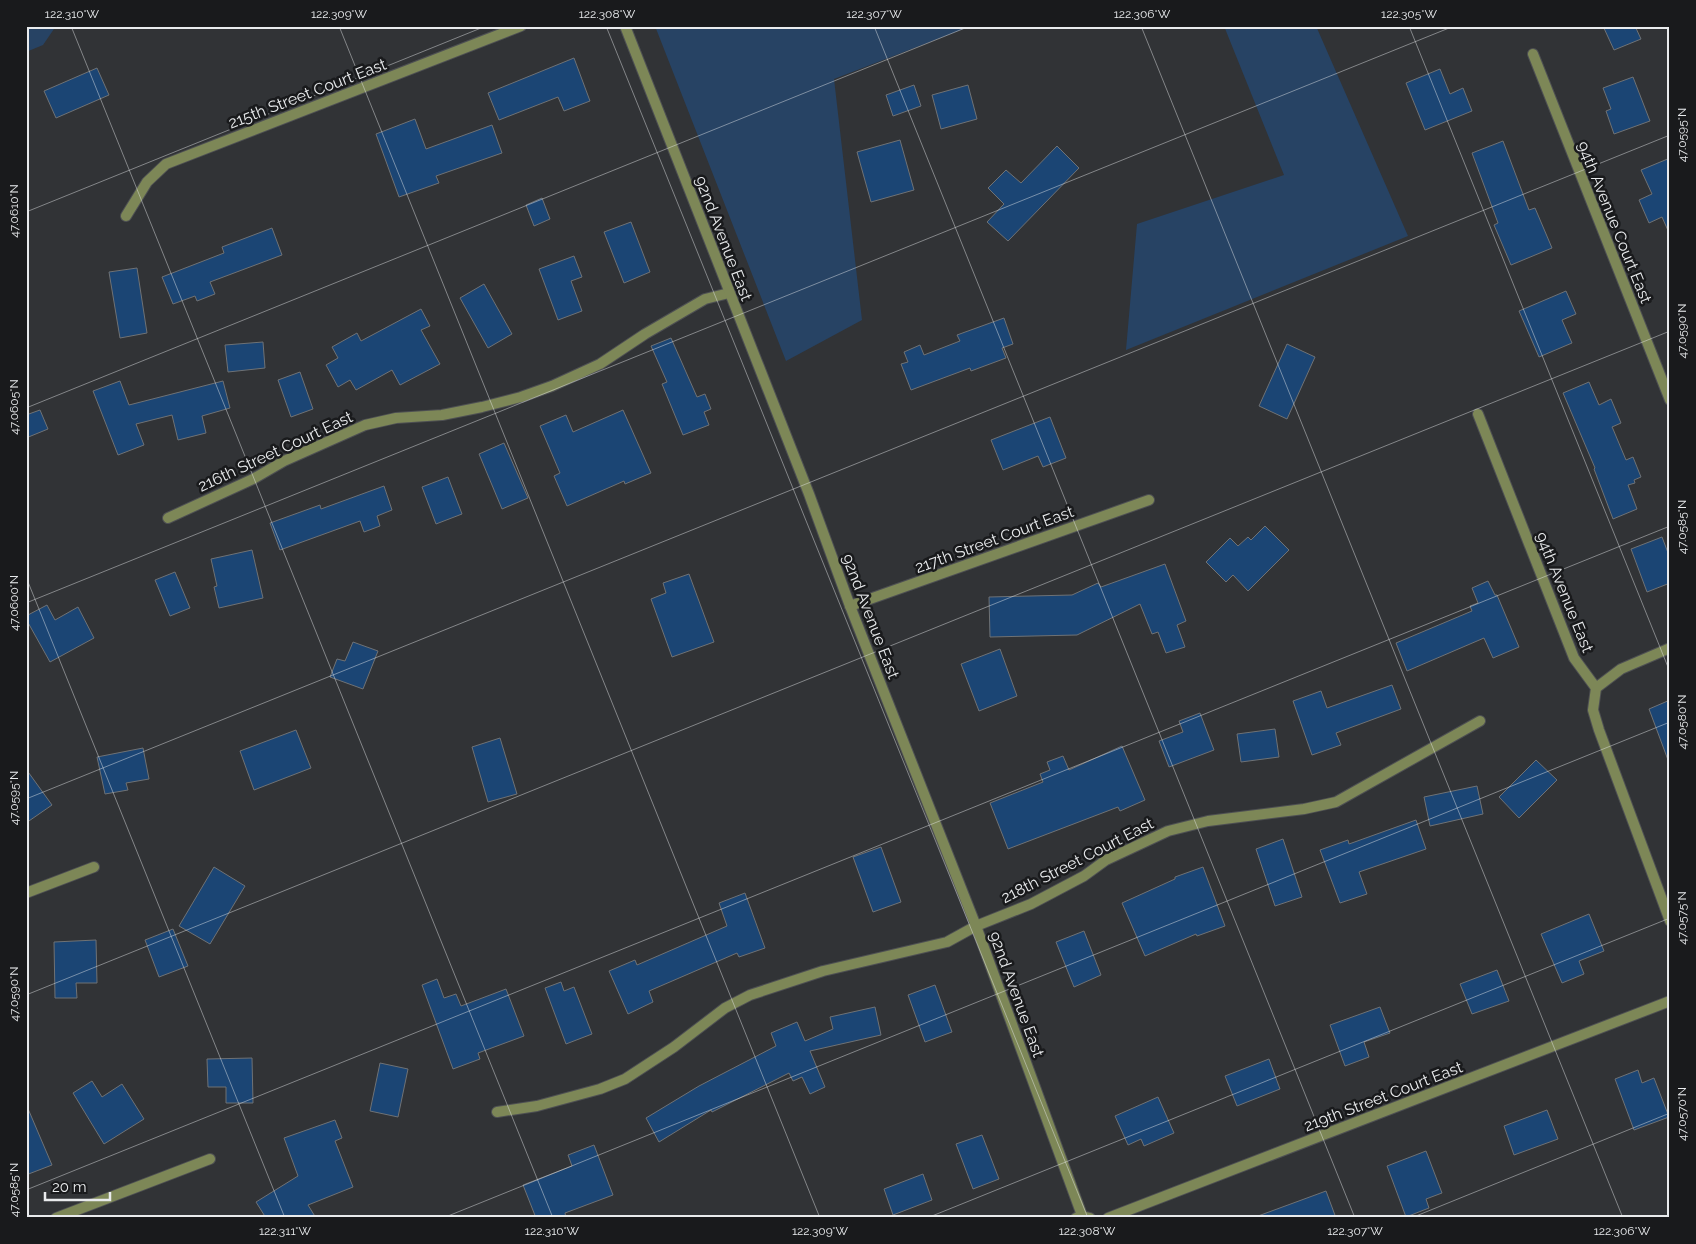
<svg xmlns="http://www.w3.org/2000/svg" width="1696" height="1244" viewBox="0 0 1696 1244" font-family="Raleway,sans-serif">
  <rect width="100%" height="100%" fill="#313336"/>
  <!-- green -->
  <path fill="#274364" d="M 26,26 L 56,26 L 43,45 L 26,52 Z
    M 655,26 L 971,26 L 834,79 L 862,320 L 786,361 Z
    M 1224,26 L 1316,26 L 1408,236 L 1126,350 L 1137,224 L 1284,175 Z"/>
  <!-- building -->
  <path fill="#1b4574" stroke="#6f7275" d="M 1603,26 L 1635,26 L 1641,39 L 1614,50 Z
    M 574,58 L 590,101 L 564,111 L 558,97 L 499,120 L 488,93 Z
    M 97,68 L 109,95 L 56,118 L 44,91 Z
    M 1440,69 L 1450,94 L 1463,88 L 1472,111 L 1425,130 L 1406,83 Z
    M 1633,77 L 1650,121 L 1614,134 L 1606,111 L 1611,109 L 1603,88 Z
    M 914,85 L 921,106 L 893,116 L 886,95 Z
    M 968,85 L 977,119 L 941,129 L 932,95 Z
    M 415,119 L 426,149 L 492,125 L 502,153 L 436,176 L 439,183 L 399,197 L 376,134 Z
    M 900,140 L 914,190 L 871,202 L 857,152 Z
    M 1503,141 L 1529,210 L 1535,208 L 1552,248 L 1511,265 L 1494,225 L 1498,223 L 1472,153 Z
    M 1057,146 L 1079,168 L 1008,241 L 987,222 L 1004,204 L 988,188 L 1006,170 L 1021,183 Z
    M 1670,158 L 1670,235 L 1662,217 L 1649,223 L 1639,200 L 1652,194 L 1641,170 Z
    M 542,198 L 550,219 L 534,226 L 526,205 Z
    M 631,222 L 650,272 L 624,283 L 604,232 Z
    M 272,228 L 282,255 L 210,282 L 215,294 L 197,301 L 195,296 L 173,304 L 162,277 L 224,253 L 222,247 Z
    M 574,256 L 582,277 L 571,281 L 582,311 L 558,320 L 539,269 Z
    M 137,268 L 147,333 L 120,338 L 109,272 Z
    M 484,284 L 512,334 L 488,348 L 460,298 Z
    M 1566,291 L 1576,314 L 1562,320 L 1572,343 L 1539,357 L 1519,311 Z
    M 421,309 L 430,326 L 421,330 L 440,364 L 400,385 L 392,370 L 356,390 L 350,380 L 338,387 L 326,365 L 338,358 L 332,347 L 357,333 L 361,341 Z
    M 1004,318 L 1013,344 L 1002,348 L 1006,358 L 971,371 L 970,368 L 911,390 L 901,364 L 908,362 L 904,352 L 920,345 L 924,355 L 960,341 L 957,335 Z
    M 671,338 L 697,397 L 705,394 L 711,409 L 704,412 L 709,425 L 683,435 L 662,384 L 667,382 L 651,346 Z
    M 263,342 L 265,368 L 228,372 L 225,345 Z
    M 1287,344 L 1315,357 L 1287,419 L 1259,406 Z
    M 300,372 L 313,409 L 291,417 L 278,380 Z
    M 120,381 L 129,405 L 223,381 L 230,408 L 202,416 L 206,433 L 178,440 L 172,415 L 136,424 L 144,445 L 118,455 L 93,391 Z
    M 1589,382 L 1599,405 L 1611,399 L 1621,423 L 1612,427 L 1613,429 L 1626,460 L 1633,457 L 1641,477 L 1634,480 L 1635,483 L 1628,485 L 1637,509 L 1613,519 L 1594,469 L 1595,468 L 1563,393 Z
    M 40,410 L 48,429 L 26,438 L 26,415 Z
    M 623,410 L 651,473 L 625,484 L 624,481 L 567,506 L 554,476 L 560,473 L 540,426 L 566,415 L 573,432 Z
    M 1050,417 L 1066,458 L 1043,467 L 1038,456 L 1003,470 L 991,440 Z
    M 504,443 L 528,498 L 502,509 L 479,454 Z
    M 448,477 L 462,514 L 436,524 L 422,487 Z
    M 384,486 L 392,510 L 377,516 L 380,526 L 364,532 L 360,521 L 280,550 L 270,523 L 320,505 L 321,509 Z
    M 1265,526 L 1289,550 L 1248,591 L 1233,575 L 1226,582 L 1206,562 L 1230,538 L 1238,546 L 1248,537 L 1251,540 Z
    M 1662,537 L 1670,558 L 1670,583 L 1647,592 L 1631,549 Z
    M 252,550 L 263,598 L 219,608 L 214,587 L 217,586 L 211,559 Z
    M 1165,564 L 1186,621 L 1177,625 L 1185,647 L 1166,653 L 1158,632 L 1152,634 L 1140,604 L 1077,635 L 990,637 L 989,597 L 1072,595 L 1098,583 L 1101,587 Z
    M 175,572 L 190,608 L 170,616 L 155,580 Z
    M 689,574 L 714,642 L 672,657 L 651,599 L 666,593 L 663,583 Z
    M 1488,581 L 1495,595 L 1497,595 L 1519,647 L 1493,658 L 1484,638 L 1407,671 L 1396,643 L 1472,611 L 1470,606 L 1478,603 L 1472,588 Z
    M 47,605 L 55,620 L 78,607 L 94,638 L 50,662 L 26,619 L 26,616 Z
    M 353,642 L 378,651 L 363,689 L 330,677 L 337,659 L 345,661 Z
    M 1000,649 L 1017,696 L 979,711 L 961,664 Z
    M 1392,685 L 1401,709 L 1336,733 L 1341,745 L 1312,755 L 1293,701 L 1321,691 L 1327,708 Z
    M 1670,700 L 1670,760 L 1668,760 L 1649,709 Z
    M 1200,713 L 1214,750 L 1169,767 L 1159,741 L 1183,732 L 1179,721 Z
    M 1275,729 L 1279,757 L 1241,762 L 1237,734 Z
    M 296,730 L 311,768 L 254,790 L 240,751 Z
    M 500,738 L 517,794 L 488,802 L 472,747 Z
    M 1122,746 L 1145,800 L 1120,811 L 1118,807 L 1008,849 L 990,803 L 1043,782 L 1040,774 L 1050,770 L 1047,762 L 1063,756 L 1069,770 Z
    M 143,748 L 149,779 L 126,783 L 128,790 L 105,794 L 97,757 Z
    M 1536,760 L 1557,780 L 1519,818 L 1499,797 Z
    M 26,769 L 52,805 L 26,823 Z
    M 1477,786 L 1483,814 L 1430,826 L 1424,797 Z
    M 1416,820 L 1426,849 L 1359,872 L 1367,894 L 1340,903 L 1320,850 L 1348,840 L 1349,844 Z
    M 1283,839 L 1302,897 L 1275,906 L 1256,849 Z
    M 881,847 L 901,902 L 873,912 L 853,857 Z
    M 214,867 L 245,886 L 210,944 L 179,926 Z
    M 1203,867 L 1225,926 L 1197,936 L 1196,934 L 1145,956 L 1122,903 L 1175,879 L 1175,877 Z
    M 745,893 L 765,948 L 739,957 L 737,953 L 649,991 L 653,1002 L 628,1014 L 609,971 L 635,960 L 637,965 L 727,926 L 719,903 Z
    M 1589,914 L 1604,951 L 1579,961 L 1584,974 L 1562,983 L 1541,934 Z
    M 173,929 L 188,966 L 159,977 L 145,940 Z
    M 1084,931 L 1101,975 L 1074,987 L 1056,942 Z
    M 96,940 L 97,983 L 76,983 L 77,998 L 55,998 L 54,942 Z
    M 1497,970 L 1509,1001 L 1472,1014 L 1460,984 Z
    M 437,979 L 444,998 L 456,994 L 461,1006 L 506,989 L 524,1036 L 478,1053 L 480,1059 L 453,1069 L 422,985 Z
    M 561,982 L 564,991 L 574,987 L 592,1034 L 566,1044 L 545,988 Z
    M 935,985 L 952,1032 L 925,1042 L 908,995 Z
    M 875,1007 L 881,1035 L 810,1051 L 825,1087 L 810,1094 L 802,1077 L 793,1081 L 789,1073 L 712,1112 L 711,1110 L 659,1142 L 646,1118 L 699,1086 L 776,1046 L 771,1033 L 797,1022 L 805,1041 L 833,1029 L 830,1017 Z
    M 1380,1007 L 1390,1033 L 1364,1042 L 1369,1057 L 1345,1066 L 1330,1025 Z
    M 252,1058 L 253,1103 L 226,1103 L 226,1087 L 208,1087 L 207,1059 Z
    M 1269,1059 L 1280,1089 L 1237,1106 L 1225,1076 Z
    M 380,1063 L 408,1069 L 398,1117 L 370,1111 Z
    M 1638,1070 L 1642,1083 L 1654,1078 L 1669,1117 L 1634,1130 L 1615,1079 Z
    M 92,1081 L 102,1097 L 122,1084 L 144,1119 L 104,1144 L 73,1093 Z
    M 1158,1097 L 1174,1133 L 1144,1146 L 1141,1139 L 1128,1145 L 1115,1116 Z
    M 26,1104 L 52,1165 L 26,1175 Z
    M 1547,1110 L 1558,1139 L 1514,1155 L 1504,1126 Z
    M 335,1120 L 342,1138 L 335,1141 L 353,1187 L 308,1205 L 316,1218 L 266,1218 L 256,1202 L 298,1176 L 284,1138 Z
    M 982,1135 L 999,1179 L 973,1189 L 956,1144 Z
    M 594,1145 L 613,1195 L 565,1213 L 566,1218 L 536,1218 L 523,1185 L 572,1166 L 568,1155 Z
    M 1426,1151 L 1442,1193 L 1426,1199 L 1429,1208 L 1406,1217 L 1387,1166 Z
    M 923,1174 L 932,1200 L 893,1215 L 884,1189 Z
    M 1326,1191 L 1336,1218 L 1258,1218 L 1258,1216 Z"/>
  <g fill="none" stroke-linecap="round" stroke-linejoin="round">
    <defs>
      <path id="minor" d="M 1533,54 L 1670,400
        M 126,216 L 147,182 L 166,164 L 521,26
        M 1478,414 L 1574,658 L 1596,688 L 1593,710 L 1599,730 L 1670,921
        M 168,518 L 253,479 L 284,461 L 365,425 L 396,418 L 442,415 L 482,407 L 521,397 L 552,386 L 600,364 L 645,334 L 705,299 L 729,293
        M 850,606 L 1149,500
        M 1596,688 L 1621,669 L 1670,648
        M 26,893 L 94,867
        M 497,1112 L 537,1106 L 600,1089 L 625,1079 L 674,1047 L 725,1008 L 750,995 L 823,971 L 947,942 L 976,926 L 1031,904 L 1084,876 L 1106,860 L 1168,831 L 1208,821 L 1304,809 L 1336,802 L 1480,721
        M 56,1218 L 210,1159
        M 1076,1218 L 1082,1216 L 1090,1218
        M 1108,1218 L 1670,1001"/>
      <path id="tertiary" d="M 625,26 L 809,494 L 850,606 L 976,926 L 1083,1218"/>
    </defs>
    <!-- minor casing -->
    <use href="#minor" stroke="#4e5053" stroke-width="12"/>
    <!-- tertiary casing -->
    <use href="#tertiary" stroke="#4e5053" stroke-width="12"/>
    <!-- minor -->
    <use href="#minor" stroke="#7d8757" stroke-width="10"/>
    <!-- tertiary -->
    <use href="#tertiary" stroke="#7d8757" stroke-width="10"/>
  </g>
  <!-- ticks -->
  <path fill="none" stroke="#e9ebed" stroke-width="1" stroke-opacity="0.45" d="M 71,26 L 553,1218M 339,26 L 820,1218M 606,26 L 1088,1218M 874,26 L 1355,1218M 1141,26 L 1623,1218M 1409,26 L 1670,672M 26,212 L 486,26M 26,408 L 970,26M 26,577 L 285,1218M 26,603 L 1454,26M 26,799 L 1670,135M 26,995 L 1670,331M 26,1190 L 1670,526M 443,1218 L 1670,722M 927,1218 L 1670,918M 1411,1218 L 1670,1113"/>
  <g text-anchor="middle" stroke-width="5" stroke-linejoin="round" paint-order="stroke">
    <!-- street labels -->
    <g font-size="16" fill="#e9ebed" stroke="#191a1c">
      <text transform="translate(307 93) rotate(-21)" y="6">215th Street Court East</text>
      <text transform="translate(1615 222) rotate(68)" y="6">94th Avenue Court East</text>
      <text transform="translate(724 238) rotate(69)" y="6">92nd Avenue East</text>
      <text transform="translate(275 451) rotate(-25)" y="6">216th Street Court East</text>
      <text transform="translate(994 539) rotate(-20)" y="6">217th Street Court East</text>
      <text transform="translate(1565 592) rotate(68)" y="6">94th Avenue East</text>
      <text transform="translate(871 616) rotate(69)" y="6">92nd Avenue East</text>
      <text transform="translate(1077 860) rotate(-27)" y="6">218th Street Court East</text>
      <text transform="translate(1017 994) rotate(70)" y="6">92nd Avenue East</text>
      <text transform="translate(1383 1096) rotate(-21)" y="6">219th Street Court East</text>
    </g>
  </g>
  <!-- border -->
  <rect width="1696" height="1244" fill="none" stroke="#191a1c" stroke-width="55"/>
  <!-- scale -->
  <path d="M45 1192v8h65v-8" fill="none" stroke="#e9ebed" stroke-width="2.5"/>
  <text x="52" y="1192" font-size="15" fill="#e9ebed" stroke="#191a1c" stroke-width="4" paint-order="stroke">20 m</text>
  <rect x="28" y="28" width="1640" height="1188" fill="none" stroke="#e9ebed" stroke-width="2"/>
  <g font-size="12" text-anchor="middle" fill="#e9ebed">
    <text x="72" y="18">122.310°W</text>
    <text x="339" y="18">122.309°W</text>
    <text x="607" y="18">122.308°W</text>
    <text x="874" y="18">122.307°W</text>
    <text x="1142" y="18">122.306°W</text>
    <text x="1409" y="18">122.305°W</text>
    <text transform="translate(1682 135) rotate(-90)" y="4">47.0595°N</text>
    <text transform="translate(14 211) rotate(-90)" y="4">47.0610°N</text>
    <text transform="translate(1682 331) rotate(-90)" y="4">47.0590°N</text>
    <text transform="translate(14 407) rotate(-90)" y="4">47.0605°N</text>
    <text transform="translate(1682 527) rotate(-90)" y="4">47.0585°N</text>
    <text transform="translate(14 603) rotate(-90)" y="4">47.0600°N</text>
    <text transform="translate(1682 722) rotate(-90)" y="4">47.0580°N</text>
    <text transform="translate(14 798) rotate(-90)" y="4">47.0595°N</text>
    <text transform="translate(1682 918) rotate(-90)" y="4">47.0575°N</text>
    <text transform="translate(14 994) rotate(-90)" y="4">47.0590°N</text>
    <text transform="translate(1682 1114) rotate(-90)" y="4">47.0570°N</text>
    <text transform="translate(14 1190) rotate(-90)" y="4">47.0585°N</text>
    <text x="285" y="1235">122.311°W</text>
    <text x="552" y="1235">122.310°W</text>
    <text x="820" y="1235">122.309°W</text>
    <text x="1087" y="1235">122.308°W</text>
    <text x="1355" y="1235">122.307°W</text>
    <text x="1622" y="1235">122.306°W</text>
  </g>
</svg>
